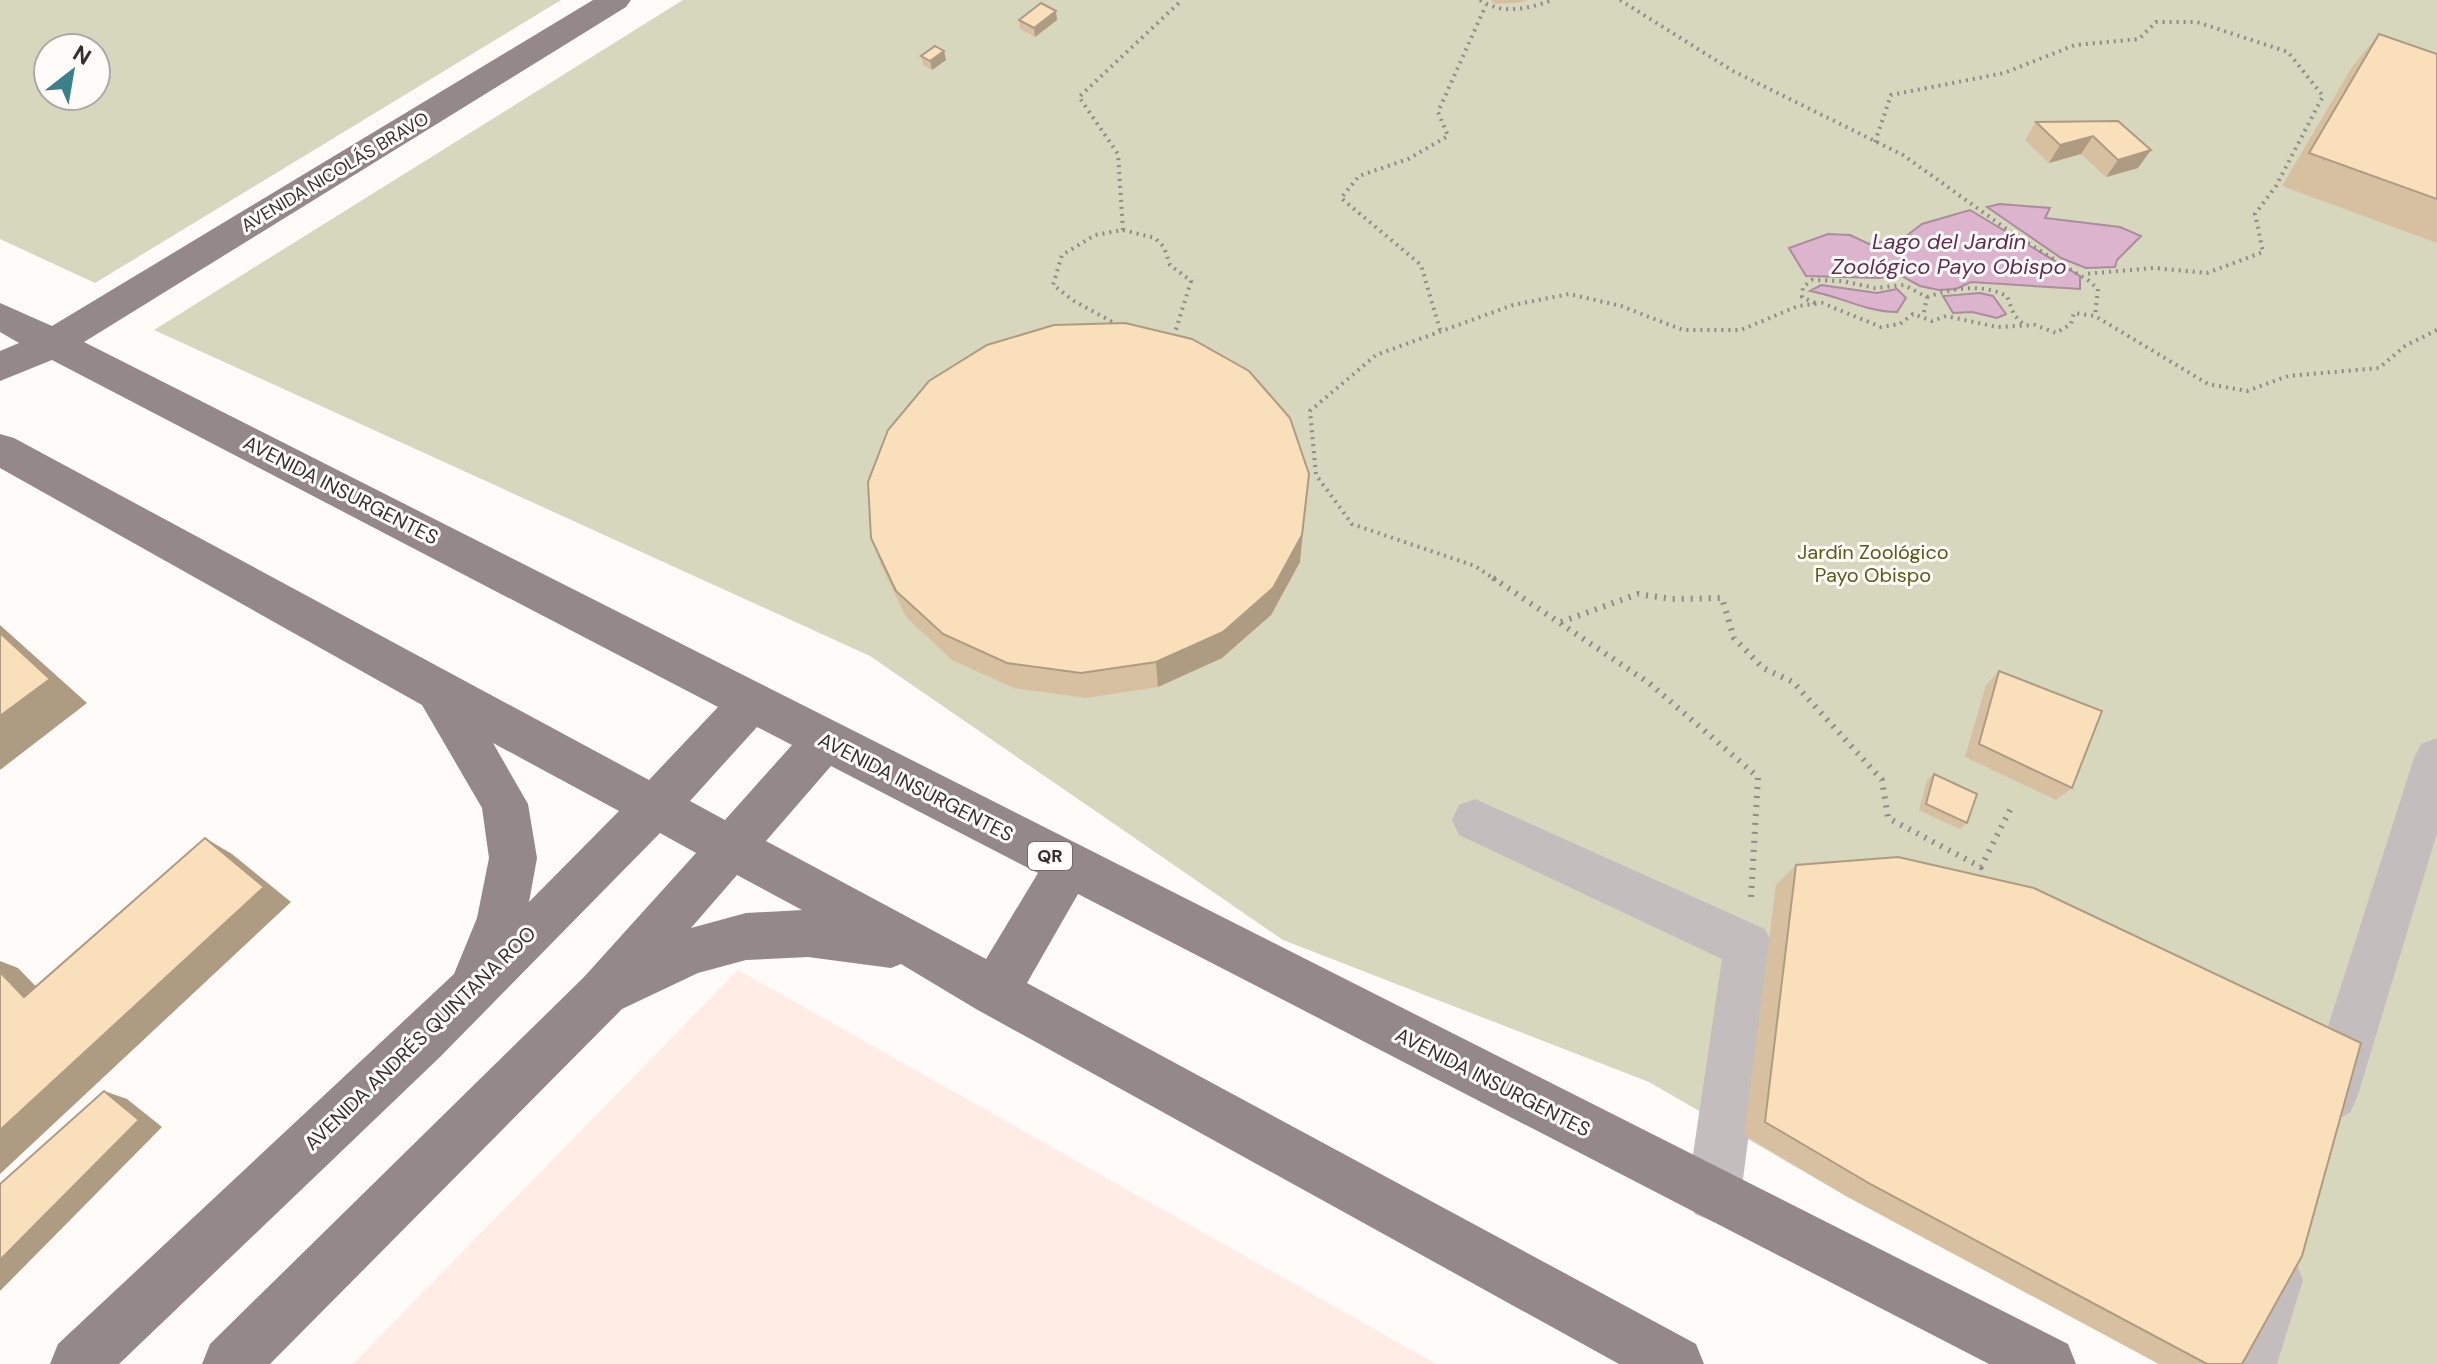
<svg xmlns="http://www.w3.org/2000/svg" width="2437" height="1364" viewBox="0 0 2437 1364" font-family="'DM Sans',sans-serif">
  <rect width="100%" height="100%" fill="#fefbf9"/>
  <!-- built -->
  <path fill="#ffede5" d="M 738,970 L 1436,1364 L 353,1364 Z"/>
  <!-- green -->
  <path fill="#d6d7bc" fill-rule="evenodd" d="M 0,0 L 561,0 L 95,283 L 0,239 ZM 96,48 L 96,96 L 48,96 L 48,48 Z
    M 683,0 L 2437,0 L 2437,1364 L 2159,1364 L 1846,1196 L 1649,1082 L 1283,940 L 870,656 L 154,330 Z"/>
  <!-- water -->
  <path fill="#dcb4cd" stroke="#aa8c9d" stroke-width="2" d="M 2000,204 L 2050,208 L 2045,218 L 2120,227 L 2141,236 L 2117,260 L 2115,267 L 2086,268 L 2061,258 L 1987,207 Z
    M 1970,210 L 2080,276 L 2080,289 L 1971,282 L 1956,289 L 1939,290 L 1920,286 L 1900,275 L 1879,278 L 1806,276 L 1789,248 L 1828,234 L 1850,235 L 1869,244 L 1905,237 L 1922,224 Z
    M 1821,285 L 1877,293 L 1897,289 L 1906,298 L 1897,312 C 1866,312 1840,296 1810,291 Z
    M 1980,293 L 1993,296 L 2006,314 L 1997,318 L 1972,312 L 1953,313 L 1943,296 Z"/>
  <g fill="none" stroke-linecap="round" stroke-linejoin="round">
    <!-- path-far1 -->
    <path stroke="#8f8b89" stroke-width="4" stroke-dasharray="2 5" stroke-linecap="butt" d="M 1480,0 C 1501,15 1529,9 1552,0
      M 1620,0 L 1733,71 L 1903,155 L 2012,233 L 2089,281 L 2098,289 L 2095,316
      M 1875,142 L 1891,95 L 2004,73 L 2075,45 L 2139,39 L 2156,22 L 2197,22 L 2288,52 L 2323,96 L 2276,186 L 2255,214 L 2263,252 L 2207,273 L 2154,268 L 2084,274
      M 1123,230 L 1155,238 L 1164,247 L 1170,265 L 1191,281 L 1173,339
      M 1927,297 C 1953,288 1981,283 2007,296 L 2014,315 L 2023,324
      M 1815,303 L 1802,297 L 1803,287 L 1812,280 L 1842,281 L 1875,288 L 1904,285 L 1927,297 L 1923,317
      M 1118,325 L 1074,301 L 1053,285 L 1062,255 L 1095,235 L 1123,230 L 1118,154 L 1079,97 L 1182,0
      M 1440,330 L 1421,265 L 1341,198 L 1359,176 L 1408,159 L 1448,136 L 1438,112 L 1486,5
      M 1496,580 L 1475,566 L 1352,524 L 1316,475 L 1310,411 L 1376,355 L 1513,305 L 1569,294 L 1621,306 L 1683,330 L 1741,330 L 1798,306 L 1822,303 L 1881,327 L 1900,324 L 1913,314 L 1932,321 L 1946,316 L 1997,327 L 2035,325 L 2056,333 L 2071,324 L 2074,313 L 2095,316 L 2208,384 L 2247,391 L 2288,376 L 2379,368 L 2405,346 L 2437,330"/>
    <!-- path -->
    <path stroke="#8f8b89" stroke-width="6" stroke-dasharray="2 7" stroke-linecap="butt" d="M 1493,578 L 1649,683 L 1758,777 L 1751,897
      M 1561,622 L 1638,594 L 1672,599 L 1722,598 L 1734,638 L 1763,668 L 1793,682 L 1882,780 L 1888,818 L 1981,867 L 2013,804"/>
    <!-- minor -->
    <path fill="#c4bdbd" fill-rule="evenodd" d="M 2437,738 L 2437,833 L 2358,1095 L 2350,1113 L 2332,1121 L 2314,1113 L 2306,1095 L 2414,758 L 2421,744 Z
      M 1475,799 L 1765,929 L 1773,946 L 1741,1195 L 1733,1214 L 1714,1222 L 1695,1214 L 1687,1195 L 1722,959 L 1459,835 L 1452,820 L 1459,805 Z
      M 2275,1252 L 2295,1260 L 2303,1280 L 2277,1364 L 2221,1364 L 2255,1260 Z"/>
    <!-- major -->
    <path fill="#958889" fill-rule="evenodd" d="M 593,0 L 631,0 L 626,7 L 84,342 L 2068,1344 L 2076,1364 L 1989,1364 L 1078,894 L 1027,983 L 1696,1344 L 1704,1364 L 1619,1364 L 976,1009 L 901,964 L 891,968 L 808,957 L 746,960 L 698,973 L 622,1009 L 270,1364 L 202,1364 L 210,1344 L 584,977 L 696,853 L 660,833 L 440,1057 L 119,1364 L 50,1364 L 58,1344 L 454,974 L 477,918 L 489,858 L 482,808 L 422,705 L 0,468 L 0,434 L 14,438 L 649,780 L 718,707 L 52,360 L 0,381 L 0,351 L 19,343 L 0,332 L 0,303 L 52,326 ZM 757,727 L 792,745 L 725,820 L 690,801 ZM 493,743 L 619,811 L 529,902 L 537,858 L 528,804 ZM 831,766 L 1038,873 L 986,959 L 766,841 ZM 737,875 L 802,910 L 746,913 L 691,928 Z"/>
  </g>
  <!-- wall -->
  <path fill="#d6c0a0" d="M 1491,0 L 1528,0 L 1516,3 L 1495,4 Z
    M 1019,20 L 1057,20 L 1035,37 L 1020,29 Z
    M 2379,34 L 2437,54 L 2437,243 L 2282,186 L 2352,67 Z
    M 921,56 L 946,60 L 932,70 L 923,65 Z
    M 2118,121 L 2138,168 L 2106,177 L 2081,154 L 2049,163 L 2025,140 L 2036,122 Z
    M 871,538 L 1300,562 L 1271,615 L 1222,658 L 1158,687 L 1086,698 L 1014,688 L 952,660 L 906,617 L 881,565 Z
    M 1999,671 L 2072,788 L 2056,800 L 1965,757 L 1986,685 Z
    M 1934,774 L 1967,823 L 1960,829 L 1919,810 L 1927,780 Z
    M 1796,865 L 2242,1364 L 2159,1364 L 1846,1196 L 1744,1135 L 1776,885 Z"/>
  <!-- shaded-wall -->
  <path fill="#ae9c82" d="M 1056,11 L 1057,20 L 1035,37 L 1034,28 Z
    M 944,51 L 946,60 L 932,70 L 930,61 Z
    M 2093,136 L 2081,154 L 2049,163 L 2060,145 Z
    M 2151,150 L 2138,168 L 2106,177 L 2118,160 Z
    M 1309,474 L 1300,562 L 1271,615 L 1222,658 L 1158,687 L 1156,662 Z
    M 0,625 L 87,703 L 0,770 Z
    M 205,838 L 232,854 L 291,902 L 0,1174 L 0,1130 Z
    M 0,961 L 18,968 L 59,1010 L 24,997 L 0,972 Z
    M 104,1091 L 127,1099 L 162,1127 L 0,1291 L 0,1260 Z"/>
  <!-- building -->
  <path fill="#f9dfba" stroke="#ae9c82" stroke-width="2" d="M 1041,3 L 1056,11 L 1034,28 L 1019,20 Z
    M 2379,34 L 2437,54 L 2437,199 L 2309,153 Z
    M 935,46 L 944,51 L 930,61 L 921,56 Z
    M 2118,121 L 2151,150 L 2118,160 L 2093,136 L 2060,145 L 2036,122 Z
    M 1125,323 L 1192,339 L 1249,371 L 1290,418 L 1309,474 L 1302,535 L 1273,588 L 1223,632 L 1156,662 L 1081,673 L 1007,663 L 943,634 L 896,591 L 871,538 L 868,482 L 888,430 L 929,381 L 987,345 L 1054,325 Z
    M 0,633 L 50,679 L 0,716 Z
    M 1999,671 L 2102,711 L 2072,788 L 1979,744 Z
    M 1934,774 L 1977,794 L 1967,823 L 1926,804 Z
    M 205,838 L 264,887 L 0,1130 L 0,972 L 24,997 Z
    M 1898,857 L 2034,888 L 2361,1043 L 2302,1256 L 2242,1364 L 2207,1364 L 1872,1185 L 1765,1122 L 1796,865 Z
    M 104,1091 L 139,1120 L 0,1260 L 0,1184 Z"/>
  <g text-anchor="middle" stroke-width="6" stroke-linejoin="round" paint-order="stroke">
    <!-- far-street labels -->
    <g font-size="18" fill="#352f2d" stroke="#fefbf9">
      <text transform="translate(335 172) rotate(-31)" y="6">AVENIDA NICOLÁS BRAVO</text>
    </g>
    <!-- shield labels -->
    <rect fill="#fefbf9" stroke="#716c6a" stroke-width="2" x="1028" y="842" width="44" height="28" rx="6"/>
    <g font-size="18" font-weight="bold" fill="#352f2d">
      <text x="1050" y="862">QR</text>
    </g>
    <!-- street labels -->
    <g font-size="20" fill="#352f2d" stroke="#fefbf9">
      <text transform="translate(341 490) rotate(27)" y="7">AVENIDA INSURGENTES</text>
      <text transform="translate(916 787) rotate(27)" y="7">AVENIDA INSURGENTES</text>
      <text transform="translate(420 1038) rotate(-44)" y="7">AVENIDA ANDRÉS QUINTANA ROO</text>
      <text transform="translate(1493 1082) rotate(27)" y="7">AVENIDA INSURGENTES</text>
    </g>
    <!-- park labels -->
    <g font-size="20" fill="#5b5a17" stroke="#fefbf9">
      <text x="1873" y="559">Jardín Zoológico<tspan x="1873" dy="23">Payo Obispo</tspan></text>
    </g>
    <!-- water labels -->
    <g font-size="22" font-style="italic" fill="#602d50" stroke="#fefbf9">
      <text x="1949" y="249">Lago del Jardín<tspan x="1949" dy="25">Zoológico Payo Obispo</tspan></text>
    </g>
  </g>
  <!-- north arrow -->
  <g transform="translate(72 72) rotate(31)"><circle r="38" fill="#fefbf9" stroke="#aea9a7" stroke-width="2"/>
  <path d="M0-6L14 30L0 20L-14 30Z" fill="#3a818a"/>
  <text y="-12" font-size="22" font-weight="bold" text-anchor="middle" fill="#352f2d">N</text>
  </g>
</svg>
